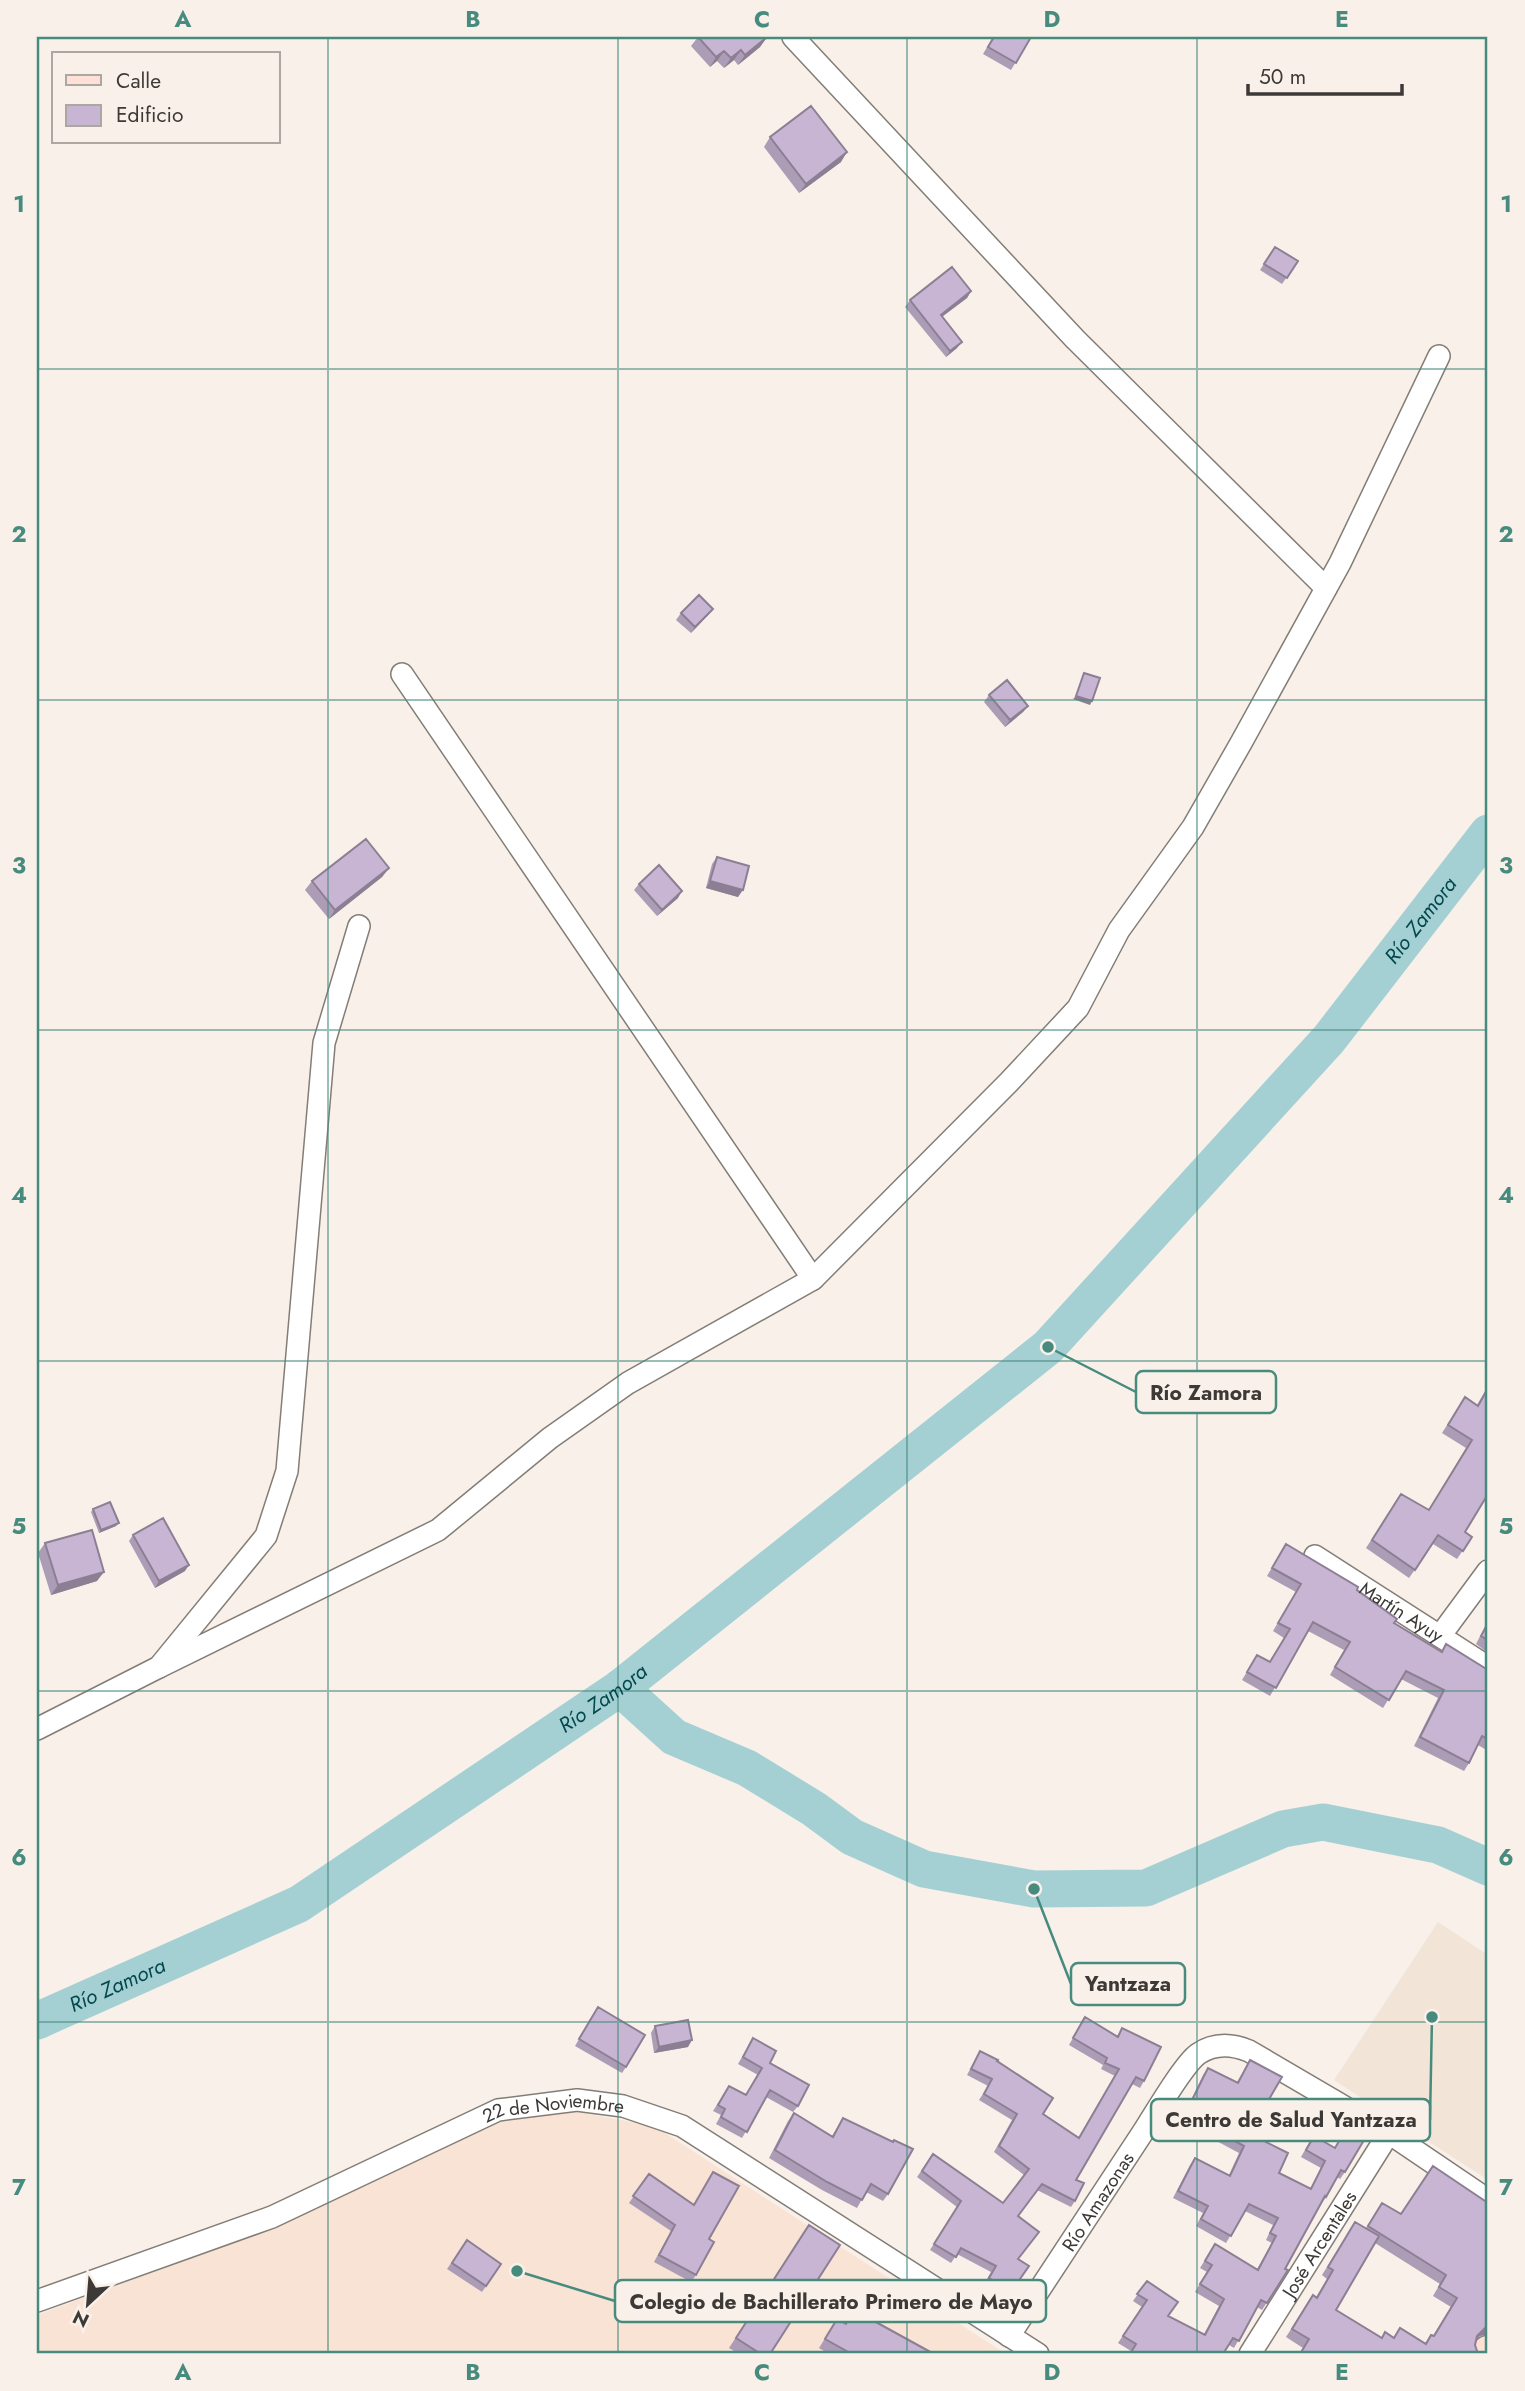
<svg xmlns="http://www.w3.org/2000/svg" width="1525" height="2391" viewBox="0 0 1525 2391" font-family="Jost,sans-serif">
  <rect width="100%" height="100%" fill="#f8f0e9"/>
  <!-- education -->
  <path fill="#f8e3d5" d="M 565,2110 L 654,2126 L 1006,2354 L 37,2354 L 37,2315 L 274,2228 L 505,2120 Z"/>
  <!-- built -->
  <path fill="#f2e5d8" d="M 1438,1922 L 1488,1955 L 1488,2180 L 1334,2080 Z"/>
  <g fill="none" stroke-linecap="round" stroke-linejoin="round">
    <!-- river -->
    <g stroke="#a4d0d4" stroke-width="37">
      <path d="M 620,1688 L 674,1737 L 747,1768 L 814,1809 L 852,1837 L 924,1869 L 1034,1889 L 1146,1888 L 1283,1829 L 1323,1822 L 1438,1845 L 1488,1867"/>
      <path id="s1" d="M 37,2021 L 299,1904 L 620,1688 L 1048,1347 L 1329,1039 L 1488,833"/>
    </g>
    <defs>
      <g id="street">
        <path d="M 793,37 L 1075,339 L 1326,588"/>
        <path d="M 813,1279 L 1009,1082 L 1078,1008 L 1119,930 L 1193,827 L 1241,743 L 1340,563 L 1439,356"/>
        <path id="s2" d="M 1315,1556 L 1488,1667"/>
        <path d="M 1440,1636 L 1488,1571"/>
        <path d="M 159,1667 L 438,1530 L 550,1438 L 628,1383 L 813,1279 L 402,674"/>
        <path d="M 37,1729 L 159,1667 L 266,1536 L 287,1471 L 324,1043 L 359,926"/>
        <path id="s3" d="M 37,2301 L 272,2217 L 498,2110 L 577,2100 L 623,2106 L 682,2126 L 1038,2354"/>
        <path id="s4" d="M 1009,2336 C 1055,2267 1100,2198 1145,2129 C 1156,2112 1184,2064 1198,2054 C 1214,2043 1232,2044 1249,2051 L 1389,2133 L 1488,2200"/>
        <path id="s5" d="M 1250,2354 L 1389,2133"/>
      </g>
      <path id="secondary" d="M 1486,2354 L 1488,2351"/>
    </defs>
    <!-- street casing -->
    <use href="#street" stroke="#837d76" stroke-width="24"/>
    <!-- secondary casing -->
    <use href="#secondary" stroke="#837d76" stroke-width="33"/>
    <!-- street -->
    <use href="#street" stroke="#fff" stroke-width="21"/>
    <!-- secondary -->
    <use href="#secondary" stroke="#fee0d7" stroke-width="30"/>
  </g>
  <!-- wall -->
  <path fill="#ac9cb5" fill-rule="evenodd" d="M 698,37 L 767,37 L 760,47 L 738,65 L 734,60 L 724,68 L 717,61 L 710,67 L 691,46 Z
    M 993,37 L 1031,37 L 1011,70 L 983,54 Z
    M 770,137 L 841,162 L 799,193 L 764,147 Z
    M 1275,247 L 1298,261 L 1282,284 L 1260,270 Z
    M 971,291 L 967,298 L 942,317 L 957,348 L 946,357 L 905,307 L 910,300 Z
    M 681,613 L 708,615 L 691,633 L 676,620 Z
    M 989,695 L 1028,706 L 1023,712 L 1005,727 L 984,702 Z
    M 717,857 L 738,897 L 706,888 L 712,864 Z
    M 389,868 L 382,877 L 329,919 L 305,890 L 312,881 Z
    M 639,884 L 678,898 L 657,916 L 634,890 Z
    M 1488,1386 L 1488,1495 L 1465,1532 L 1472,1537 L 1457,1559 L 1433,1544 L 1409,1578 L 1366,1548 L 1401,1494 L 1429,1510 L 1466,1448 L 1442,1433 L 1465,1397 L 1477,1405 Z
    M 93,1509 L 116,1526 L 99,1533 L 91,1512 Z
    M 133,1535 L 185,1571 L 155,1588 L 129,1541 Z
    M 45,1543 L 97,1581 L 51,1595 L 38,1553 Z
    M 1286,1544 L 1357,1590 L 1394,1623 L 1442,1651 L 1446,1644 L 1488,1670 L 1488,1751 L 1478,1745 L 1469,1763 L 1464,1771 L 1414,1746 L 1438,1698 L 1401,1679 L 1383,1708 L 1330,1675 L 1344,1650 L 1308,1631 L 1270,1696 L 1242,1680 L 1257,1655 L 1270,1662 L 1284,1638 L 1273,1631 L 1296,1592 L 1267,1576 Z
    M 1488,1621 L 1488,1653 L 1476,1644 Z
    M 598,2007 L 626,2067 L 622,2073 L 575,2046 Z
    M 1085,2017 L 1117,2036 L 1122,2028 L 1144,2081 L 1140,2088 L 1132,2084 L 1076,2180 L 1075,2201 L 1071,2207 L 1037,2190 L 1018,2216 L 1019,2259 L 1029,2266 L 1007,2299 L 984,2284 L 991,2272 L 957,2254 L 951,2263 L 930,2250 L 957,2207 L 917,2177 L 933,2154 L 1003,2203 L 1024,2175 L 994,2152 L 1012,2120 L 979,2100 L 988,2086 L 967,2075 L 980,2051 L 997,2061 L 1043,2114 L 1079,2138 L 1115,2076 L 1101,2069 L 1103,2065 L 1069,2045 Z
    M 655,2026 L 688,2047 L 654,2053 L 651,2033 Z
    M 753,2038 L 798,2106 L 793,2112 L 766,2097 L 742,2138 L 716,2124 L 721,2115 L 713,2111 L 729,2086 L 746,2095 L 758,2075 L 738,2064 Z
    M 1250,2060 L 1266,2142 L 1279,2173 L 1310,2189 L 1321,2168 L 1301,2157 L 1309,2143 L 1314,2136 L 1335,2148 L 1352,2119 L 1345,2172 L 1340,2179 L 1337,2177 L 1326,2197 L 1321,2204 L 1321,2203 L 1285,2269 L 1288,2270 L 1262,2310 L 1257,2307 L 1234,2348 L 1229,2345 L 1131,2351 L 1118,2343 L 1142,2307 L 1133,2301 L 1147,2281 L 1168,2316 L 1204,2334 L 1219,2306 L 1195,2292 L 1207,2272 L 1200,2268 L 1215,2244 L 1257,2269 L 1272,2243 L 1266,2240 L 1273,2225 L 1245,2211 L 1226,2243 L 1196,2226 L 1203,2213 L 1173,2198 L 1190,2165 L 1195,2158 L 1229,2175 L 1239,2153 L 1211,2138 L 1213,2135 L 1182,2119 L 1203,2075 L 1208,2068 L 1237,2082 Z
    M 794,2113 L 832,2136 L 843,2118 L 888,2194 L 883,2201 L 866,2192 L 857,2208 L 822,2190 L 769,2158 L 788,2121 Z
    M 713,2172 L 709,2239 L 696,2275 L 691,2282 L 654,2262 L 671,2231 L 629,2203 L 649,2174 L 694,2205 Z
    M 1382,2203 L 1401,2214 L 1488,2203 L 1488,2334 L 1480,2336 L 1476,2339 L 1475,2345 L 1478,2354 L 1299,2354 L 1303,2348 L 1286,2337 L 1313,2295 L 1316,2297 L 1327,2279 L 1322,2275 L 1355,2222 L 1366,2228 ZM 1375,2243 L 1440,2284 L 1433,2296 L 1451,2307 L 1433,2336 L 1431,2335 L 1425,2343 L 1394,2337 L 1382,2338 L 1336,2310 Z
    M 802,2235 L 770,2354 L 739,2354 L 729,2348 Z
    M 467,2240 L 501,2264 L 482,2292 L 447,2269 Z
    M 854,2310 L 934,2354 L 829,2354 L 819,2348 L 837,2319 L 845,2324 Z"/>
  <!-- shaded-wall -->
  <path fill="#8c7f94" d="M 767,37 L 760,47 L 738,65 L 745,55 Z
    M 741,50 L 734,60 L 724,68 L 731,58 Z
    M 724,51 L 717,61 L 710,67 L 716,57 Z
    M 847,152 L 841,162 L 799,193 L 806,184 Z
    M 971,291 L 967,298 L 936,321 L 941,315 Z
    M 962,342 L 957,348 L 946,357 L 950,351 Z
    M 713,609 L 708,615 L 691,633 L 695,627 Z
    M 1076,696 L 1092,701 L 1090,705 L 1073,699 Z
    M 1028,706 L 1023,712 L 1005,727 L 1010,720 Z
    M 389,868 L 382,877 L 329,919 L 335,910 Z
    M 710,881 L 743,890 L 738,897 L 706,888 Z
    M 682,891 L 678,898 L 657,916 L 662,910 Z
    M 119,1523 L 116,1526 L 99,1533 L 101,1530 Z
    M 189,1565 L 185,1571 L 155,1588 L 159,1581 Z
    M 104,1572 L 97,1581 L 51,1595 L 58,1585 Z
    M 692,2040 L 688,2047 L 654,2053 L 659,2047 Z
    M 1486,2327 L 1488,2327 L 1488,2334 L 1480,2336 L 1471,2345 Z"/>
  <!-- building -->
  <path fill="#c8b5d3" stroke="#8c7f94" stroke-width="2" d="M 698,37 L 767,37 L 745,55 L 741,50 L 731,58 L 724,51 L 716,57 Z
    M 994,37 L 1031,37 L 1016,63 L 988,47 Z
    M 811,106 L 847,152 L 806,184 L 770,137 Z
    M 1275,247 L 1298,261 L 1287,278 L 1264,264 Z
    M 952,267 L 971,291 L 941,315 L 962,342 L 950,351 L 910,300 Z
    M 699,595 L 713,609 L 695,627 L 681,613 Z
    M 1084,673 L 1100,678 L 1092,701 L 1076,696 Z
    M 1007,680 L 1028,706 L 1010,720 L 989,695 Z
    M 366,839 L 389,868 L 335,910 L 312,881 Z
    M 717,857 L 749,866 L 743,890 L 710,881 Z
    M 659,865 L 682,891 L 662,910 L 639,884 Z
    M 1488,1388 L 1488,1494 L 1465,1532 L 1472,1537 L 1463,1551 L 1438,1535 L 1415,1570 L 1372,1540 L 1401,1494 L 1429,1510 L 1472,1440 L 1448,1425 L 1465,1397 L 1478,1406 Z
    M 110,1502 L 119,1523 L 101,1530 L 93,1509 Z
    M 163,1518 L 189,1565 L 159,1581 L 133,1535 Z
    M 92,1530 L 104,1572 L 58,1585 L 45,1543 Z
    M 1286,1544 L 1358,1587 L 1357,1590 L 1397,1619 L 1394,1623 L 1442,1652 L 1446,1644 L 1488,1670 L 1488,1739 L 1482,1736 L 1469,1763 L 1420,1737 L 1444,1690 L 1406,1671 L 1389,1700 L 1335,1667 L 1350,1642 L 1313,1622 L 1276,1688 L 1247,1672 L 1257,1655 L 1270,1662 L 1290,1629 L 1278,1623 L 1301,1584 L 1272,1568 Z
    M 1488,1623 L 1488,1640 L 1481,1636 Z
    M 598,2007 L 645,2035 L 626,2067 L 579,2039 Z
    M 1085,2017 L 1118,2037 L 1122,2028 L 1161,2047 L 1144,2081 L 1136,2077 L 1076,2180 L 1084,2183 L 1075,2201 L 1042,2184 L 1018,2216 L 1039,2232 L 1018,2259 L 1029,2266 L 1011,2292 L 989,2278 L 996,2266 L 961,2248 L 956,2257 L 934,2244 L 961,2201 L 922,2171 L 933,2154 L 1003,2203 L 1029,2169 L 999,2146 L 1017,2114 L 984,2094 L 992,2079 L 971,2069 L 980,2051 L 998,2060 L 997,2061 L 1053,2098 L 1043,2114 L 1079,2138 L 1119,2069 L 1105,2063 L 1107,2058 L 1073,2038 Z
    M 688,2020 L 692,2040 L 659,2047 L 655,2026 Z
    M 753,2038 L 776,2051 L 770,2063 L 809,2085 L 798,2106 L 770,2090 L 747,2132 L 721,2117 L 725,2109 L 718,2105 L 729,2086 L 746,2095 L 762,2068 L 743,2057 Z
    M 1250,2060 L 1282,2077 L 1261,2113 L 1277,2123 L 1266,2142 L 1288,2153 L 1279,2173 L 1311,2189 L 1325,2161 L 1306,2150 L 1314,2136 L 1335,2148 L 1352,2119 L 1370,2130 L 1345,2172 L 1341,2170 L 1326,2197 L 1325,2196 L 1285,2269 L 1288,2270 L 1267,2303 L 1261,2300 L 1239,2341 L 1233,2338 L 1223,2354 L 1130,2354 L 1136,2344 L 1123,2336 L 1147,2300 L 1137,2294 L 1147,2281 L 1178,2302 L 1168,2316 L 1205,2335 L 1224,2299 L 1200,2284 L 1212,2265 L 1205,2261 L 1215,2244 L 1258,2270 L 1276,2236 L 1270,2233 L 1278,2218 L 1249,2204 L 1231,2236 L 1201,2219 L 1208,2206 L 1178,2191 L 1195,2158 L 1230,2176 L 1244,2146 L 1216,2131 L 1218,2128 L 1186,2112 L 1208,2068 L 1238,2083 Z
    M 794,2113 L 833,2137 L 843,2118 L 893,2142 L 894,2140 L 913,2149 L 888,2194 L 871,2184 L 862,2200 L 827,2182 L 775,2150 Z
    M 1433,2166 L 1488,2203 L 1488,2327 L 1486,2327 L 1477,2336 L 1475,2345 L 1478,2354 L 1300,2354 L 1309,2339 L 1292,2329 L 1313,2295 L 1317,2298 L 1333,2270 L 1328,2267 L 1355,2222 L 1379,2236 L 1336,2310 L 1382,2338 L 1385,2332 L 1394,2338 L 1400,2328 L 1426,2344 L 1431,2335 L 1434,2336 L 1457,2298 L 1439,2287 L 1446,2275 L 1368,2226 L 1382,2203 L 1401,2214 Z
    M 713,2172 L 739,2186 L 709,2239 L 714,2242 L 696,2275 L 659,2255 L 675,2225 L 633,2196 L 649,2174 L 694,2205 Z
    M 809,2225 L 840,2245 L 770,2354 L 761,2354 L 736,2338 Z
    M 467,2240 L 501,2264 L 486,2286 L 452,2263 Z
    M 854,2310 L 934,2354 L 852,2354 L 825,2339 L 837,2319 L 846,2324 Z"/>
  <!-- grid -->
  <path fill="none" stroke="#478b7e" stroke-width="2" stroke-opacity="0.55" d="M 328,37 L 328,2354M 618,37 L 618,2354M 907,37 L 907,2354M 1197,37 L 1197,2354M 37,369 L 1488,369M 37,700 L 1488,700M 37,1030 L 1488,1030M 37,1361 L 1488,1361M 37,1691 L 1488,1691M 37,2022 L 1488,2022"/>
  <g text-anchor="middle" stroke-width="5" stroke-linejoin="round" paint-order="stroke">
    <!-- street labels -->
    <g font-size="19" fill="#3c3937" stroke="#f8f0e9">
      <text dy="7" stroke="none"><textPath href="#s2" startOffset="103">Martín Ayuy</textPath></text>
      <text dy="7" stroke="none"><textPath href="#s3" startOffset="555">22 de Noviembre</textPath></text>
      <text dy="7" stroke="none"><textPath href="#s4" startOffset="161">Río Amazonas</textPath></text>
      <text dy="7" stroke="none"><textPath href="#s5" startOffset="130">José Arcentales</textPath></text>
    </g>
    <!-- water labels -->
    <g font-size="21" font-style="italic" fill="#02484d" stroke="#f8f0e9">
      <text dy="7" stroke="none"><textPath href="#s1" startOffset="1788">Río Zamora</textPath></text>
      <text dy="7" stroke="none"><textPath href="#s1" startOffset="654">Río Zamora</textPath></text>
      <text dy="7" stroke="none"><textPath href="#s1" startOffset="88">Río Zamora</textPath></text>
    </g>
  </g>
  <!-- callouts -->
  <path fill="none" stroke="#478b7e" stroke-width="2.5" d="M1048 1347L1136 1392M1034 1889L1071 1984M1432 2017L1430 2120M517 2271L615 2301"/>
  <g fill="#478b7e" stroke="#f8f0e9" stroke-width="2.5">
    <circle cx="1048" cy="1347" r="7"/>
    <circle cx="1034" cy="1889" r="7"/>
    <circle cx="1432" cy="2017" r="7"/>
    <circle cx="517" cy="2271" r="7"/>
  </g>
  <g fill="#f8f0e9" stroke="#478b7e" stroke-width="2.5">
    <rect x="1136" y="1371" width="140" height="42" rx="7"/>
    <rect x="1071" y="1963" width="114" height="42" rx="7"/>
    <rect x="1151" y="2099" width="279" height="42" rx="7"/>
    <rect x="615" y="2280" width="431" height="42" rx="7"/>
  </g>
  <g font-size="21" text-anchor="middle" font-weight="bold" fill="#3c3937">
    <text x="1206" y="1400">Río Zamora</text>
    <text x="1128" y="1991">Yantzaza</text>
    <text x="1291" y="2127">Centro de Salud Yantzaza</text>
    <text x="831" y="2309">Colegio de Bachillerato Primero de Mayo</text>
  </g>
  <!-- border -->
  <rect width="1525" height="2391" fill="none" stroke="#f8f0e9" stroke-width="77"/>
  <!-- legend -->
  <rect x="52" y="52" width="228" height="91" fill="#f8f0e9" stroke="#ada7a2" stroke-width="2"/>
  <rect x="66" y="75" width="35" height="10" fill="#fee0d7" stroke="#ada7a2" stroke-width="2"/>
  <text x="116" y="88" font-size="21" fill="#3c3937">Calle</text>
  <rect x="66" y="105" width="35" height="21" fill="#c8b5d3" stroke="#ada7a2" stroke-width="2"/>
  <text x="116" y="122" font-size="21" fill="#3c3937">Edificio</text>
  <!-- north arrow -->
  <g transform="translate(88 2304) rotate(206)" stroke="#f8f0e9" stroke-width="5" paint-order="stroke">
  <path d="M0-5L12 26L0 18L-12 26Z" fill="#3c3937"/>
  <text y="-10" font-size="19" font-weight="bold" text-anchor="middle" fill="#3c3937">N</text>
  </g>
  <!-- scale -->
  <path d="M1248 84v10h154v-10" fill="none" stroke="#3c3937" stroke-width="3.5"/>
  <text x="1259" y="84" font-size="21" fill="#3c3937" stroke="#f8f0e9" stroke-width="5" paint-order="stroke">50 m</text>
  <rect x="38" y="38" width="1448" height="2314" fill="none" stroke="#478b7e" stroke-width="2.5"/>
  <g font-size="23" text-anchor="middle" font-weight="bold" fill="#478b7e">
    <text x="183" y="27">A</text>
    <text x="473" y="27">B</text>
    <text x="762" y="27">C</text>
    <text x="1052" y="27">D</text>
    <text x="1342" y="27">E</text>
    <text x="19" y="212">1</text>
    <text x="1506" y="212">1</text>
    <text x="19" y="542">2</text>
    <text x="1506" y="542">2</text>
    <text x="19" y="873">3</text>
    <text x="1506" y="873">3</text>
    <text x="19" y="1203">4</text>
    <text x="1506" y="1203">4</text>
    <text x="19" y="1534">5</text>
    <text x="1506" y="1534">5</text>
    <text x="19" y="1865">6</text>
    <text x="1506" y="1865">6</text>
    <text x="19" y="2195">7</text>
    <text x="1506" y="2195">7</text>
    <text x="183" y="2380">A</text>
    <text x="473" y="2380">B</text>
    <text x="762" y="2380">C</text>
    <text x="1052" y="2380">D</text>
    <text x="1342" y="2380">E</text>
  </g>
</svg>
